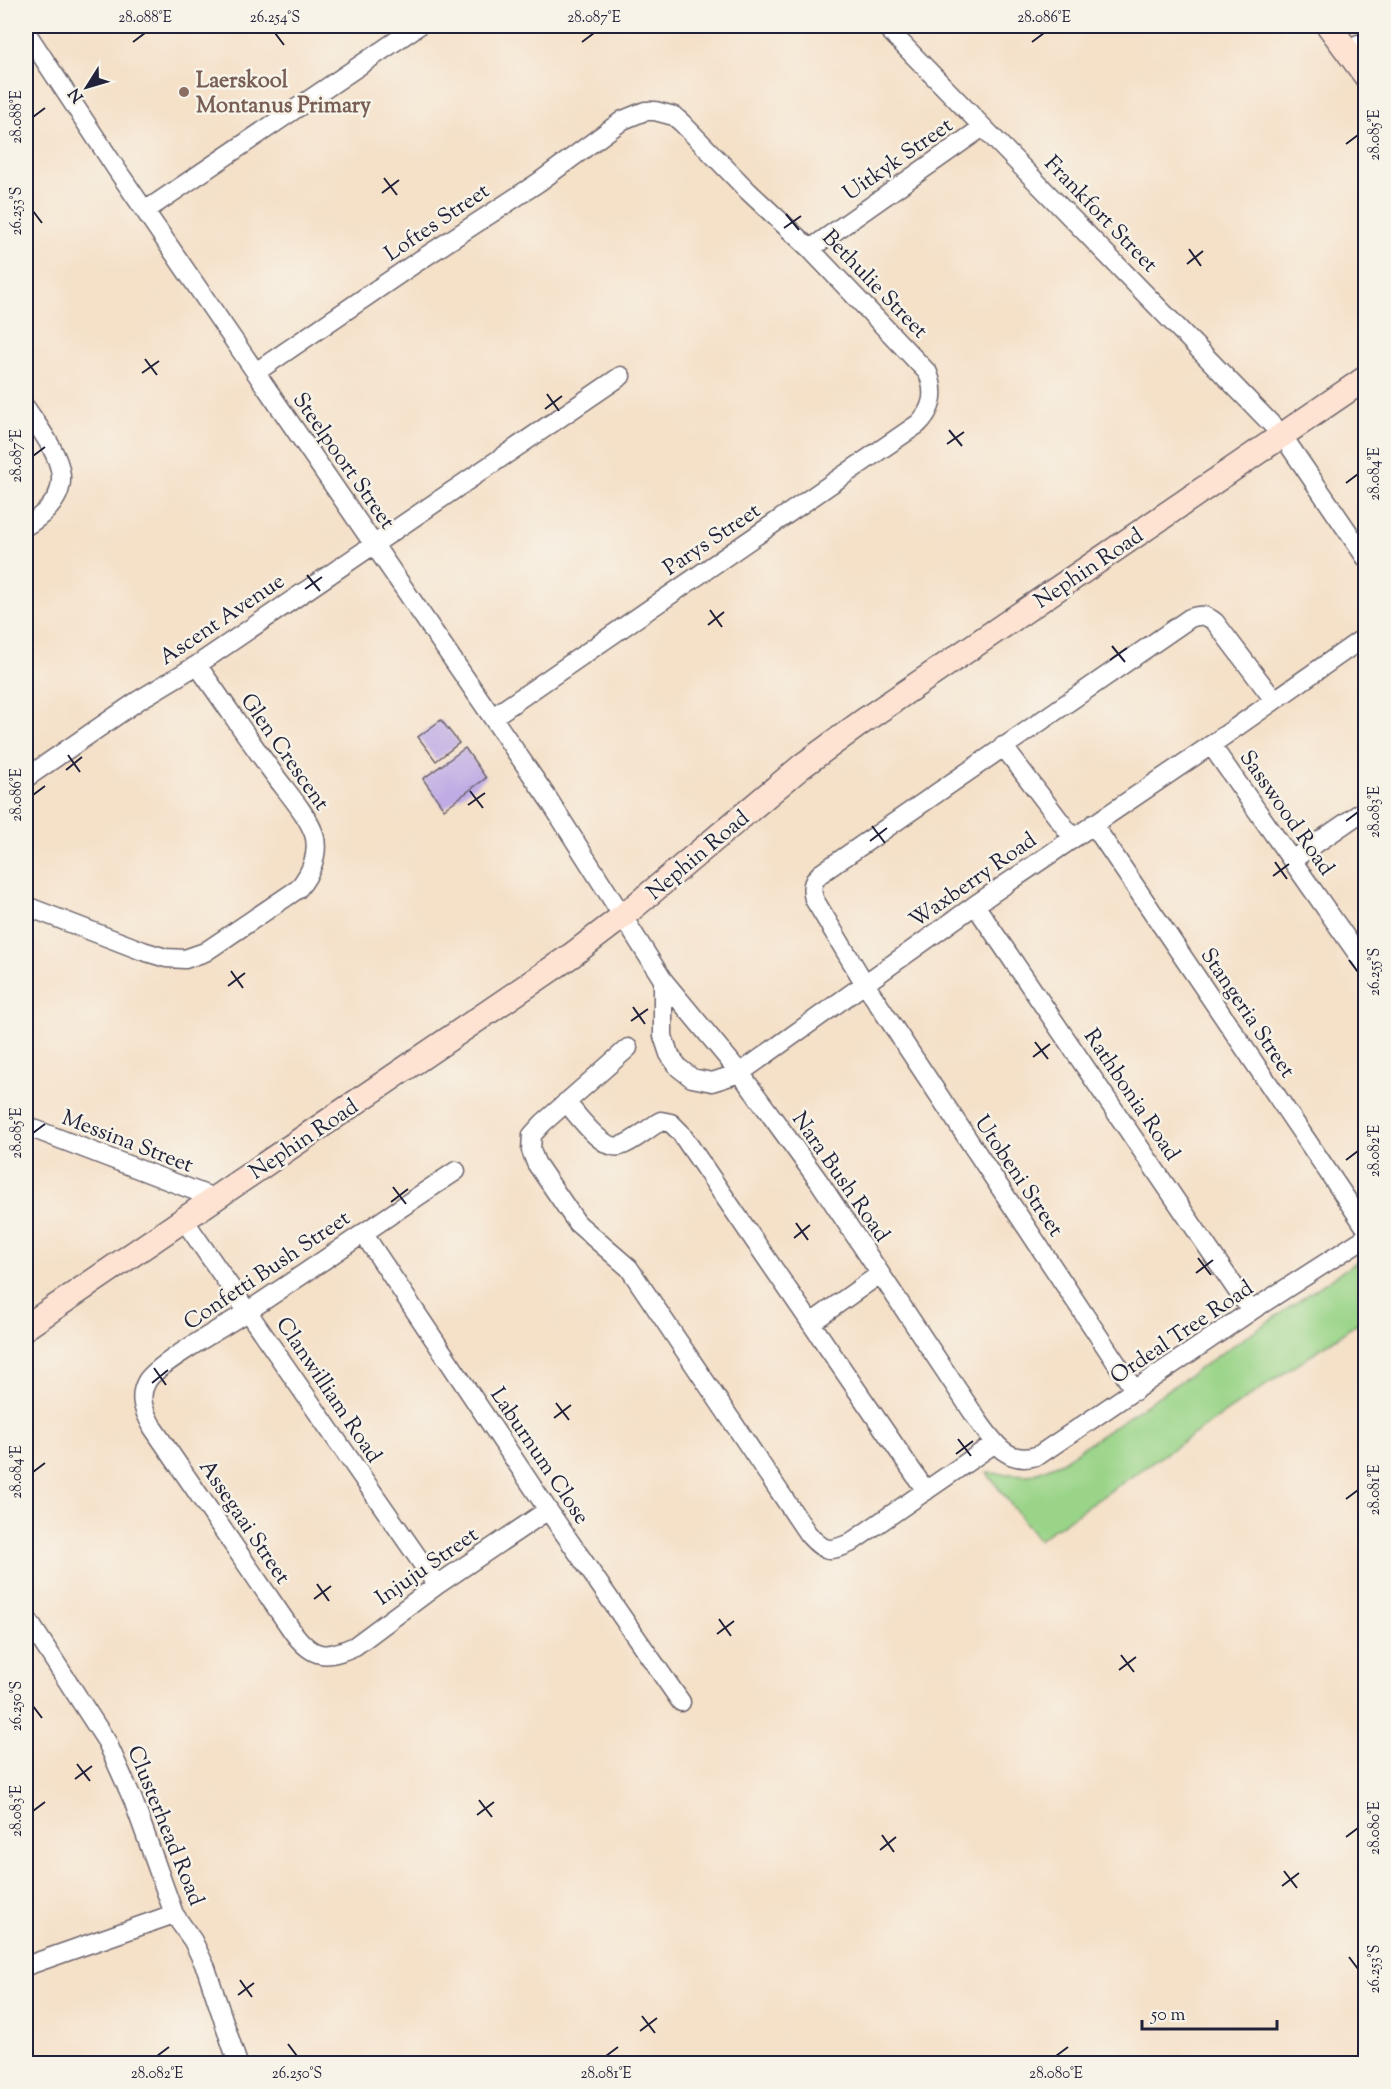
<svg xmlns="http://www.w3.org/2000/svg" width="1391" height="2089" viewBox="0 0 1391 2089" font-family="'Sorts Mill Goudy',serif">
  <rect width="100%" height="100%" fill="#f7f3e8"/>
  <filter id="ink" filterUnits="userSpaceOnUse"><feTurbulence type="fractalNoise" baseFrequency=".0167" numOctaves="2"/><feDisplacementMap in="SourceGraphic" scale="12" xChannelSelector="R" yChannelSelector="G"/><feConvolveMatrix kernelMatrix="1 2 1 2 8 2 1 2 1" color-interpolation-filters="sRGB"/></filter>
  <filter id="wash" filterUnits="userSpaceOnUse"><feTurbulence type="fractalNoise" baseFrequency=".008" numOctaves="4" result="noise"/><feDisplacementMap in="SourceGraphic" scale="24" xChannelSelector="R" yChannelSelector="G"/><feGaussianBlur stdDeviation="1.35" result="paint"/><feColorMatrix in="noise" values="0 0 0 0 0 0 0 0 0 0 0 0 0 0 0 0 0 1.4 0 .05"/><feComposite in="paint" operator="in"/></filter>
  <g filter="url(#wash)">
    <rect width="100%" height="100%" fill="#f5e0c8"/>
    <!-- green -->
    <path fill="#9ad488" stroke="#5e7b62" stroke-width="1.5" d="M 1365,1256 L 1365,1318 L 1038,1540 L 987,1473 L 1030,1475 L 1060,1463 Z"/>
    <g id="blocks">
      <!-- building -->
      <path fill="#bface4" d="M 441,720 L 459,743 L 436,761 L 418,737 Z
        M 465,748 L 486,778 L 444,809 L 423,779 Z"/>
    </g>
  </g>
  <g filter="url(#ink)">
    <use href="#blocks" fill-opacity="0" stroke="#6c646c" stroke-width="1.5"/>
    <g fill="none" stroke-linecap="round" stroke-linejoin="round">
      <defs>
        <path id="street" d="M 885,26 L 1282,435 L 1366,558
          M 26,32 L 119,173 L 549,800 L 663,980 L 740,1073 L 818,1180 L 979,1422 C 995,1444 1009,1466 1039,1455 L 1251,1311 L 1366,1237
          M 1358,44 L 1366,45
          M 145,211 L 418,26
          M 810,249 L 983,127
          M 256,372 L 411,266 L 539,182 L 623,120 L 645,111 L 655,111 L 674,116 L 682,123 L 748,191 L 810,249 L 928,373 C 936,393 933,409 918,424 L 493,717
          M 26,408 C 56,453 87,489 26,526
          M 1211,745 L 1366,966
          M 1003,746 L 1073,838
          M 26,778 L 139,700 L 197,665 L 621,376
          M 1093,824 L 1366,1228
          M 1292,860 L 1366,809
          M 975,905 L 1251,1311
          M 26,906 L 143,951 L 166,958 L 185,959 L 205,952 L 298,889 C 310,875 320,854 314,834 C 307,814 286,791 273,773 C 247,737 223,701 197,665
          M 663,980 L 663,1036 L 669,1054 L 679,1068 L 692,1078 L 712,1082 L 740,1073 L 975,905 L 1211,745 L 1366,636
          M 628,1048 L 543,1123 L 532,1135 L 531,1150 L 536,1163 L 577,1223 L 629,1268 L 808,1534 C 823,1551 829,1553 850,1543 L 995,1443
          M 566,1102 C 577,1114 602,1151 620,1146 C 634,1142 648,1128 661,1121 L 671,1123 L 680,1132 L 926,1491
          M 26,1126 L 214,1198
          M 456,1171 C 386,1217 318,1265 248,1311 C 226,1326 158,1363 147,1381 C 137,1398 145,1413 153,1428 L 293,1632 C 313,1659 326,1659 355,1646 L 437,1585 L 548,1510
          M 184,1220 L 437,1585
          M 363,1233 L 548,1510 L 681,1702
          M 811,1323 L 880,1274
          M 1135,1391 L 865,984 L 814,899 C 811,888 812,882 820,874 L 1190,618 C 1201,614 1206,615 1215,622 L 1274,700
          M 26,1617 L 107,1742 L 133,1800 L 174,1914 L 193,1941 L 206,1968 L 238,2064
          M 26,1966 L 174,1914"/>
        <path id="secondary" d="M 1329,26 L 1366,76
          M 26,1327 L 572,955 L 623,916 L 802,766 L 862,722 L 1366,378"/>
      </defs>
      <!-- street casing -->
      <use href="#street" stroke="#6c646c" stroke-width="21"/>
      <!-- secondary casing -->
      <use href="#secondary" stroke="#6c646c" stroke-width="27"/>
      <!-- street -->
      <use href="#street" stroke="#fff" stroke-width="18"/>
      <!-- secondary -->
      <use href="#secondary" stroke="#fee3d2" stroke-width="24"/>
    </g>
  </g>
  <!-- ticks -->
  <path fill="none" stroke="#22223b" stroke-width="2" d="M 275,33 L 284,45M 133,42 L 145,33M 582,42 L 594,33M 1032,42 L 1044,33M 33,117 L 45,108M 1346,144 L 1358,135M 384,178 L 397,195M 382,193 L 399,180M 33,211 L 42,223M 786,214 L 799,230M 784,228 L 801,216M 1189,249 L 1201,266M 1187,264 L 1203,251M 145,359 L 157,375M 142,373 L 159,361M 547,394 L 559,411M 545,409 L 562,396M 949,430 L 962,446M 947,444 L 964,432M 33,456 L 45,447M 1346,483 L 1358,474M 307,575 L 320,591M 305,589 L 322,577M 710,610 L 722,627M 708,625 L 724,612M 1112,646 L 1125,662M 1110,660 L 1127,648M 68,755 L 80,772M 66,770 L 82,757M 470,791 L 483,808M 33,795 L 45,786M 468,805 L 485,793M 1346,821 L 1358,812M 872,826 L 885,843M 870,841 L 887,828M 1275,862 L 1287,879M 1273,876 L 1289,864M 1349,960 L 1358,972M 231,971 L 243,988M 228,986 L 245,973M 633,1007 L 645,1024M 631,1021 L 648,1009M 1035,1042 L 1048,1059M 1033,1057 L 1050,1044M 33,1133 L 45,1124M 1346,1160 L 1358,1151M 393,1187 L 406,1204M 391,1202 L 408,1189M 796,1223 L 808,1240M 794,1238 L 810,1225M 1198,1258 L 1211,1275M 1196,1273 L 1213,1260M 154,1368 L 166,1385M 152,1383 L 168,1370M 556,1403 L 569,1420M 554,1418 L 571,1405M 958,1439 L 971,1456M 956,1454 L 973,1441M 33,1472 L 45,1463M 1346,1499 L 1358,1490M 317,1584 L 329,1601M 314,1599 L 331,1586M 719,1619 L 731,1636M 717,1634 L 734,1621M 1121,1655 L 1134,1672M 1119,1670 L 1136,1657M 33,1706 L 42,1718M 77,1764 L 90,1781M 75,1779 L 92,1766M 479,1800 L 492,1817M 33,1811 L 45,1802M 477,1815 L 494,1802M 882,1835 L 894,1852M 1346,1837 L 1358,1828M 880,1850 L 896,1837M 1284,1871 L 1297,1888M 1282,1886 L 1299,1873M 1349,1957 L 1358,1969M 240,1980 L 252,1997M 238,1995 L 254,1983M 642,2016 L 655,2033M 640,2031 L 657,2018M 288,2044 L 297,2056M 157,2056 L 169,2047M 606,2056 L 618,2047M 1056,2056 L 1068,2047"/>
  <!-- markers -->
  <circle fill="#8d6e63" stroke="#f7f3e8" stroke-width="2" cx="184" cy="92" r="6"/>
  <g text-anchor="middle" stroke-width="5" stroke-linejoin="round" paint-order="stroke">
    <!-- education labels -->
    <g font-size="22" font-weight="bold" fill="#785e54" stroke="#f7f3e8" text-anchor="start">
      <text x="196" y="87">Laerskool<tspan x="196" dy="25">Montanus Primary</tspan></text>
    </g>
    <!-- street labels -->
    <g font-size="22" fill="#22223b" stroke="#f7f3e8">
      <text transform="translate(897 158) rotate(-35)" y="8">Uitkyk Street</text>
      <text transform="translate(1102 213) rotate(46)" y="8">Frankfort Street</text>
      <text transform="translate(436 221) rotate(-34)" y="8">Loftes Street</text>
      <text transform="translate(876 283) rotate(46)" y="8">Bethulie Street</text>
      <text transform="translate(345 460) rotate(55)" y="8">Steelpoort Street</text>
      <text transform="translate(711 538) rotate(-34)" y="8">Parys Street</text>
      <text transform="translate(1088 567) rotate(-34)" y="8">Nephin Road</text>
      <text transform="translate(221 618) rotate(-34)" y="8">Ascent Avenue</text>
      <text transform="translate(286 751) rotate(55)" y="8">Glen Crescent</text>
      <text transform="translate(1288 812) rotate(55)" y="8">Sasswood Road</text>
      <text transform="translate(697 854) rotate(-40)" y="8">Nephin Road</text>
      <text transform="translate(972 879) rotate(-35)" y="8">Waxberry Road</text>
      <text transform="translate(1249 1012) rotate(56)" y="8">Stangeria Street</text>
      <text transform="translate(1133 1094) rotate(56)" y="8">Rathbonia Road</text>
      <text transform="translate(303 1138) rotate(-34)" y="8">Nephin Road</text>
      <text transform="translate(128 1140) rotate(21)" y="8">Messina Street</text>
      <text transform="translate(1020 1175) rotate(56)" y="8">Utobeni Street</text>
      <text transform="translate(842 1176) rotate(55)" y="8">Nara Bush Road</text>
      <text transform="translate(266 1269) rotate(-34)" y="8">Confetti Bush Street</text>
      <text transform="translate(1181 1331) rotate(-34)" y="8">Ordeal Tree Road</text>
      <text transform="translate(330 1389) rotate(56)" y="8">Clanwilliam Road</text>
      <text transform="translate(541 1455) rotate(56)" y="8">Laburnum Close</text>
      <text transform="translate(246 1521) rotate(56)" y="8">Assegaai Street</text>
      <text transform="translate(426 1565) rotate(-35)" y="8">Injuju Street</text>
      <text transform="translate(167 1825) rotate(68)" y="8">Clusterhead Road</text>
    </g>
  </g>
  <!-- margin -->
  <rect width="1391" height="2089" fill="none" stroke="#f7f3e8" stroke-width="66"/>
  <!-- north arrow -->
  <g transform="translate(87 87) rotate(233)" stroke="#f7f3e8" stroke-width="4.5" paint-order="stroke">
  <path d="M0-4.5L10 22L0 15L-10 22Z" fill="#22223b"/>
  <text y="-9" font-size="16" font-weight="bold" text-anchor="middle" fill="#22223b">N</text>
  </g>
  <!-- scale -->
  <path d="M1142 2020v9h135v-9" fill="none" stroke="#22223b" stroke-width="3"/>
  <text x="1151" y="2020" font-size="18" fill="#22223b" stroke="#f7f3e8" stroke-width="4.5" paint-order="stroke">50 m</text>
  <rect x="33" y="33" width="1325" height="2023" fill="none" stroke="#22223b" stroke-width="2"/>
  <g font-size="15" text-anchor="middle" fill="#22223b">
    <text x="145" y="22">28.088°E</text>
    <text x="275" y="22">26.254°S</text>
    <text x="594" y="22">28.087°E</text>
    <text x="1044" y="22">28.086°E</text>
    <text transform="translate(16 117) rotate(-90)" y="5">28.088°E</text>
    <text transform="translate(1374 135) rotate(-90)" y="5">28.085°E</text>
    <text transform="translate(16 211) rotate(-90)" y="5">26.253°S</text>
    <text transform="translate(16 456) rotate(-90)" y="5">28.087°E</text>
    <text transform="translate(1374 474) rotate(-90)" y="5">28.084°E</text>
    <text transform="translate(16 795) rotate(-90)" y="5">28.086°E</text>
    <text transform="translate(1374 812) rotate(-90)" y="5">28.083°E</text>
    <text transform="translate(1374 972) rotate(-90)" y="5">26.255°S</text>
    <text transform="translate(16 1133) rotate(-90)" y="5">28.085°E</text>
    <text transform="translate(1374 1151) rotate(-90)" y="5">28.082°E</text>
    <text transform="translate(16 1472) rotate(-90)" y="5">28.084°E</text>
    <text transform="translate(1374 1490) rotate(-90)" y="5">28.081°E</text>
    <text transform="translate(16 1706) rotate(-90)" y="5">26.250°S</text>
    <text transform="translate(16 1811) rotate(-90)" y="5">28.083°E</text>
    <text transform="translate(1374 1828) rotate(-90)" y="5">28.080°E</text>
    <text transform="translate(1374 1969) rotate(-90)" y="5">26.253°S</text>
    <text x="157" y="2078">28.082°E</text>
    <text x="297" y="2078">26.250°S</text>
    <text x="606" y="2078">28.081°E</text>
    <text x="1056" y="2078">28.080°E</text>
  </g>
</svg>
